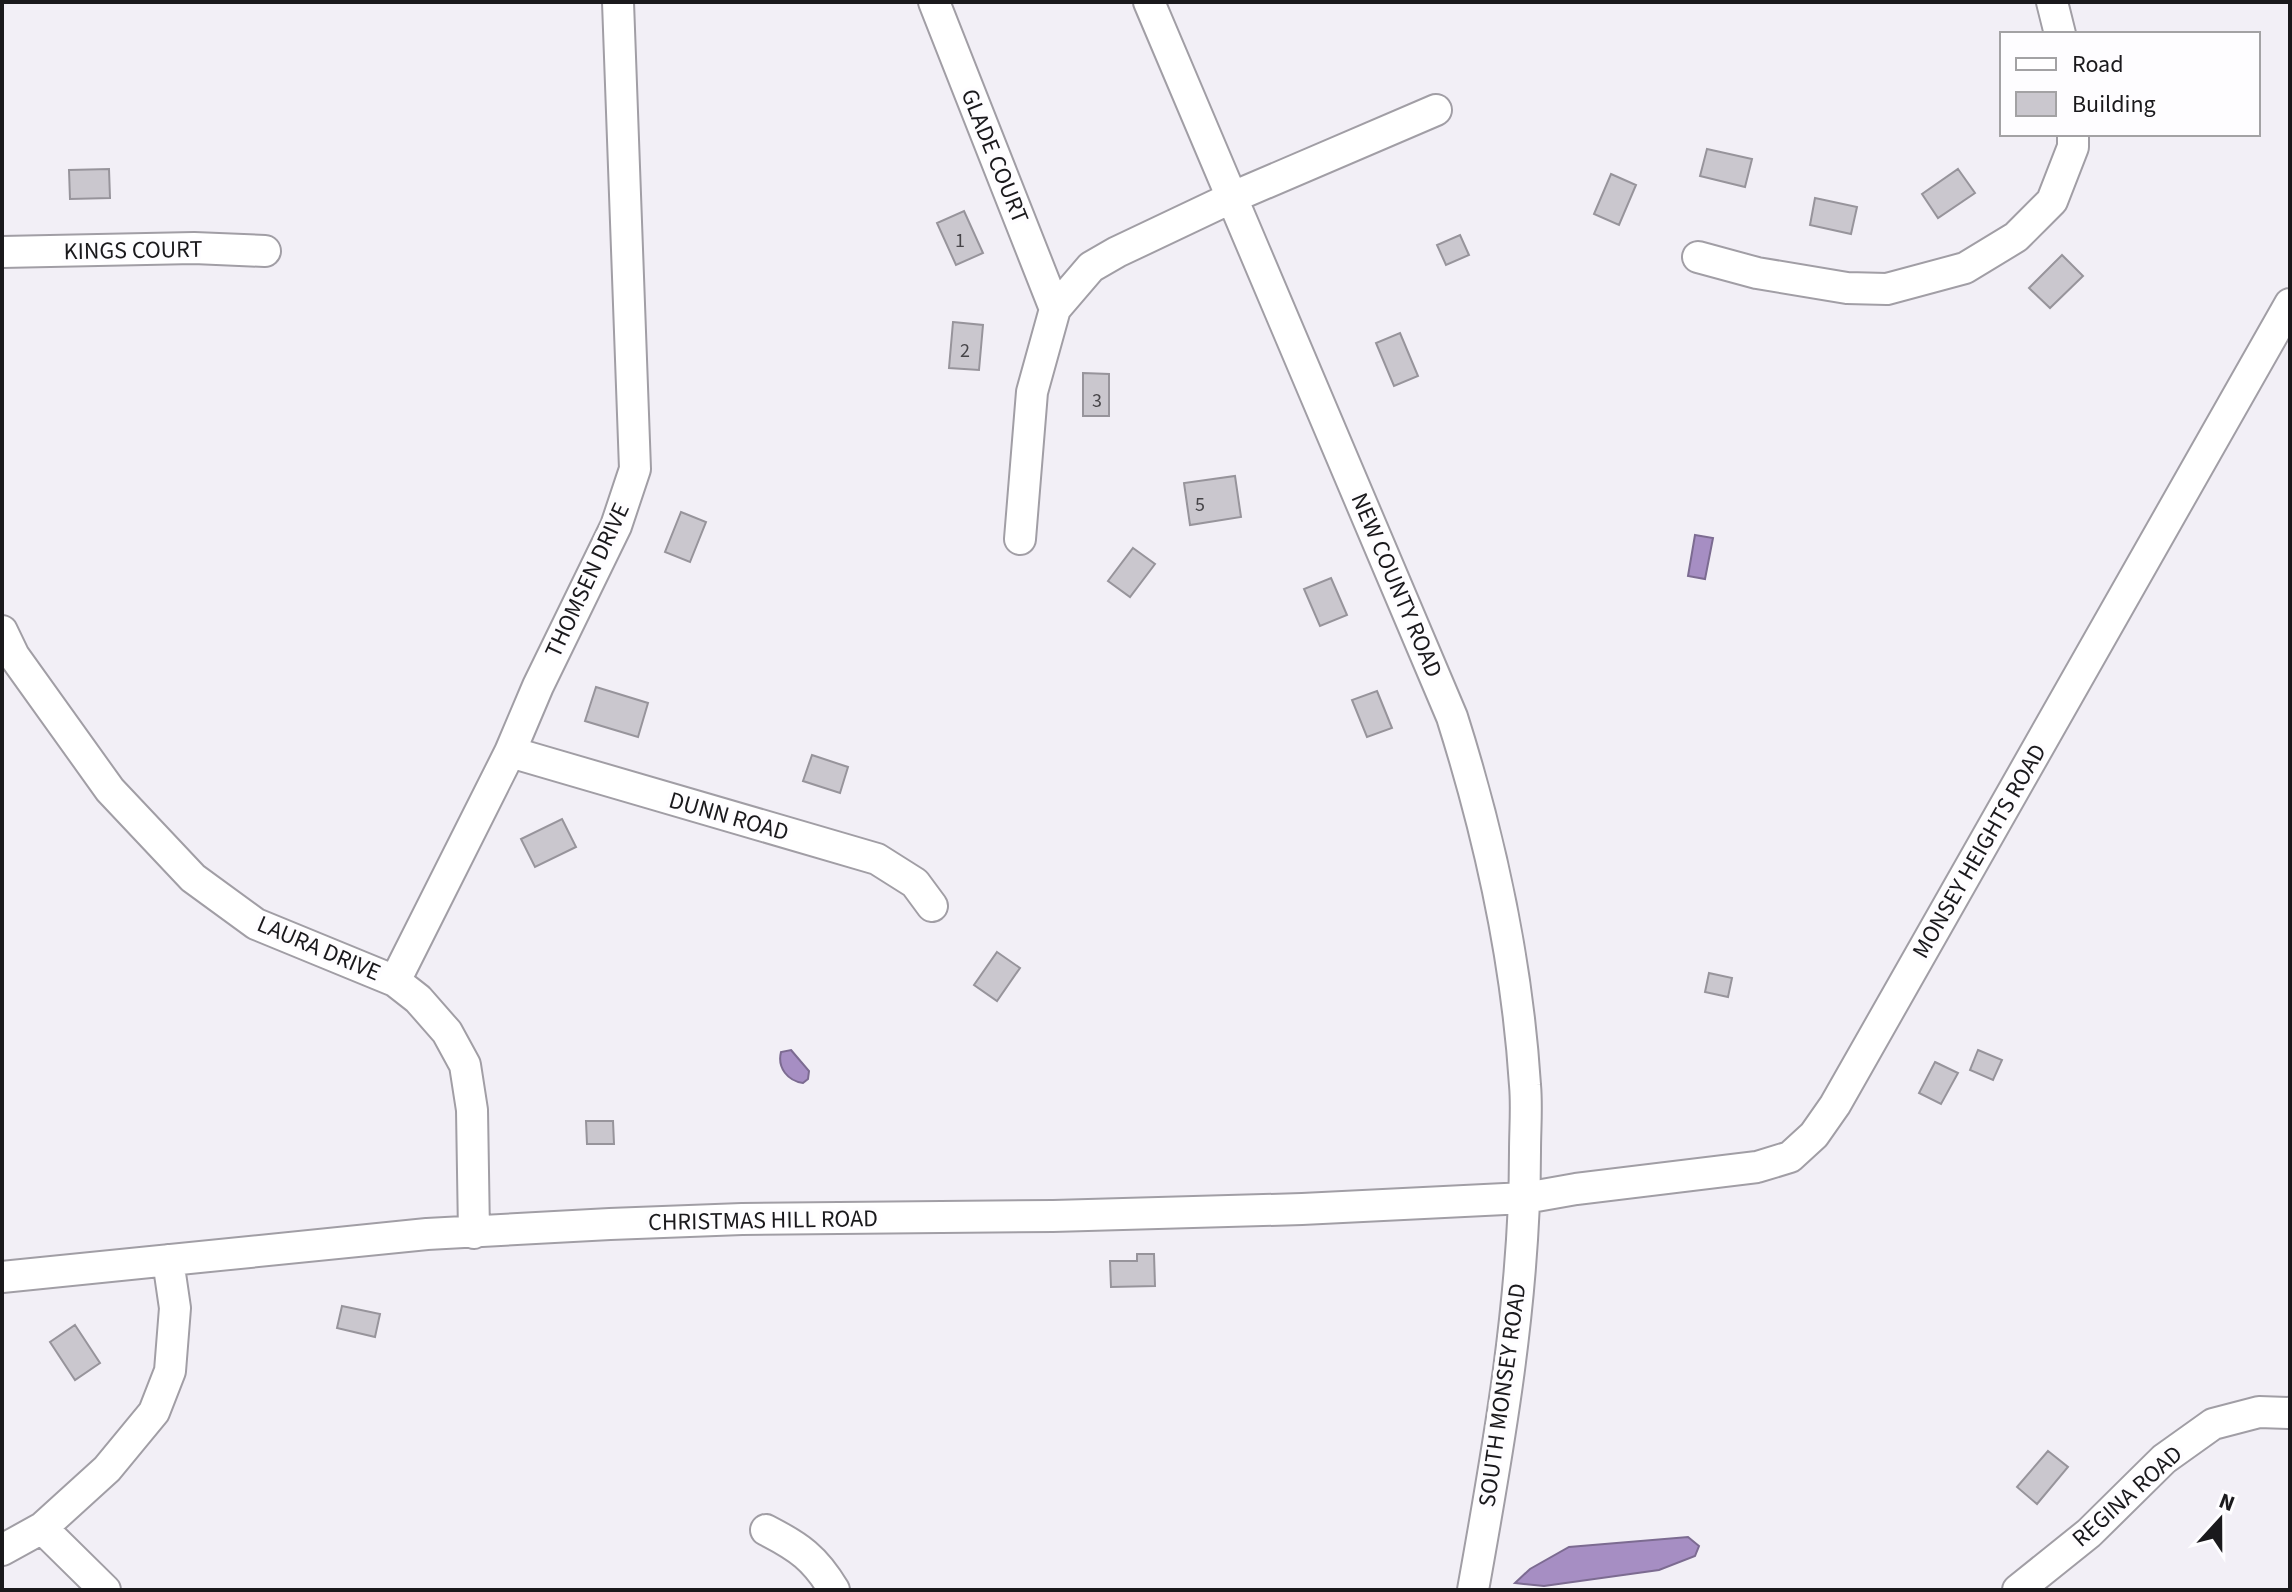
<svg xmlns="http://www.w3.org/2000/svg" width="2292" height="1592" viewBox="0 0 2292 1592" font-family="'Source Sans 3',sans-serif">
  <rect width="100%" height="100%" fill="#f2eff6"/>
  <!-- water -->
  <path fill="#a68ec3" stroke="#7c6b91" stroke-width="2" d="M 1695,535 L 1713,538 L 1705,579 L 1688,576 Z
    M 791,1050 L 809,1071 L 808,1079 L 803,1083 C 788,1081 777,1068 781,1052 Z
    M 1688,1537 L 1699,1546 L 1695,1556 L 1659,1570 L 1544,1586 L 1515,1583 L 1530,1569 L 1569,1547 Z"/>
  <!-- building -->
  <path fill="#cac7ce" stroke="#97949b" stroke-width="2" d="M 1707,149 L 1752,159 L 1745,187 L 1700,176 Z
    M 109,169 L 110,198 L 70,199 L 69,170 Z
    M 1958,169 L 1975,193 L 1938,218 L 1922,194 Z
    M 1611,174 L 1636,185 L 1619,225 L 1594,214 Z
    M 1815,198 L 1857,207 L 1851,234 L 1810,225 Z
    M 964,211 L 983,253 L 956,265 L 937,223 Z
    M 1460,235 L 1469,255 L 1446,265 L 1437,245 Z
    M 2062,255 L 2083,276 L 2050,308 L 2029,288 Z
    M 953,322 L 983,325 L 979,370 L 949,368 Z
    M 1400,333 L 1418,376 L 1394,386 L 1376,343 Z
    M 1083,373 L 1109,374 L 1109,416 L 1083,416 Z
    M 1235,476 L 1241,517 L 1190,525 L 1184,483 Z
    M 681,512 L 706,522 L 690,562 L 665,552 Z
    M 1133,548 L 1155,564 L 1130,597 L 1108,581 Z
    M 1331,578 L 1347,615 L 1320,626 L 1304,589 Z
    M 596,687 L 648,703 L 638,737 L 585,721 Z
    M 1377,691 L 1392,728 L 1367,737 L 1352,700 Z
    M 812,755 L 848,767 L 840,793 L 803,781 Z
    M 562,819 L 576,847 L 535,867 L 521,839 Z
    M 997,952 L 1020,968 L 997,1001 L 974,985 Z
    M 1709,973 L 1732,978 L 1728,997 L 1705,992 Z
    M 1978,1050 L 2002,1060 L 1993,1080 L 1970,1070 Z
    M 1935,1062 L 1958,1073 L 1941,1104 L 1919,1093 Z
    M 586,1121 L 613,1121 L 614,1144 L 587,1144 Z
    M 1137,1254 L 1154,1254 L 1155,1286 L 1111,1287 L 1110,1261 L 1137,1261 Z
    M 342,1306 L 380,1314 L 375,1337 L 337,1328 Z
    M 75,1325 L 100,1363 L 75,1380 L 50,1342 Z
    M 2048,1451 L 2068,1467 L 2037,1504 L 2017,1487 Z"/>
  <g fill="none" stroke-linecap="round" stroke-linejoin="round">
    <defs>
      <path id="minor" d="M 934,2 L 1055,309
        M 1149,2 L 1452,717 C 1490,837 1517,959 1525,1085 C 1527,1107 1525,1129 1525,1151 C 1525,1298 1499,1445 1473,1590
        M 2052,2 L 2060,34
        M 2,252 L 194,248 L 265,251
        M 1698,257 L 1757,273 L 1847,288 L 1887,289 L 1965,268 L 2016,237 L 2052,201 L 2073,147 L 2073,134
        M 1020,539 L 1032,392 L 1055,309 L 1091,267 L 1117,252 L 1233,197 L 1436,110
        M 2,631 L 14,656 L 110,790 L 193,878 L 256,924 L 395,981 L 418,999 L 447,1032 L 465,1065 L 472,1110 L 474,1233
        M 510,752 L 877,859 L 915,883 L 932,906
        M 395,981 L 510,752 L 538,686 L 616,526 L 635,469 L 618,2
        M 2,1277 L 427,1234 L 610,1224 L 742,1219 L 1053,1216 L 1302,1209 L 1525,1198 L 1576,1189 L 1757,1167 L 1790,1157 L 1814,1135 L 1835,1105 L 2290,304
        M 42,1528 L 105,1590
        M 766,1530 C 799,1547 815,1558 834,1590
        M 2,1550 L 42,1528 L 107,1469 L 154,1412 L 170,1371 L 175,1308 L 168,1260
        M 2018,1590 L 2089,1533 L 2164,1459 L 2213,1424 L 2259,1412 L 2290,1413"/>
    </defs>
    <!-- minor casing -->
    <use href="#minor" stroke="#a19ea5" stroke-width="34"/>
    <!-- minor -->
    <use href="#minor" stroke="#fff" stroke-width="30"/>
  </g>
  <g text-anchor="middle" stroke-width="8" stroke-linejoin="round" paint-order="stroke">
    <!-- number labels -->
    <g font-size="20" fill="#464448">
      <text x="960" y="247">1</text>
      <text x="965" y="357">2</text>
      <text x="1097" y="407">3</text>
      <text x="1200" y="511">5</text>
    </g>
    <!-- street labels -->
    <g font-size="24" fill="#1a191c" stroke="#fefdff">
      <text transform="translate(995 156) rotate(68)" y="8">GLADE COURT</text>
      <text transform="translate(133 250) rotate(-1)" y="8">KINGS COURT</text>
      <text transform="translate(587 580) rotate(-65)" y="8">THOMSEN DRIVE</text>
      <text transform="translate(1397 585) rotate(67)" y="8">NEW COUNTY ROAD</text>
      <text transform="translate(729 816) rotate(16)" y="8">DUNN ROAD</text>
      <text transform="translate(1979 851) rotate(-60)" y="8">MONSEY HEIGHTS ROAD</text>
      <text transform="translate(319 948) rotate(23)" y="8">LAURA DRIVE</text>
      <text transform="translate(763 1220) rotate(-1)" y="8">CHRISTMAS HILL ROAD</text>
      <text transform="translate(1502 1395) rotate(-82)" y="8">SOUTH MONSEY ROAD</text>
      <text transform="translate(2127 1496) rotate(-42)" y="8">REGINA ROAD</text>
    </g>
  </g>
  <!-- border -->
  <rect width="2292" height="1592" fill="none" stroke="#1a191c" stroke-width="8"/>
  <!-- legend -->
  <rect x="2000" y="32" width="260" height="104" fill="#fefdff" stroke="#a3a2a4" stroke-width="2"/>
  <rect x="2016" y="58" width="40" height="12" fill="#ffffff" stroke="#a3a2a4" stroke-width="2"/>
  <text x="2072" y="72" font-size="24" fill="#1a191c">Road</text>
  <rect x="2016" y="92" width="40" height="24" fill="#cac7ce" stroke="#a3a2a4" stroke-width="2"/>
  <text x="2072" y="112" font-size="24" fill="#1a191c">Building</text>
  <!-- north arrow -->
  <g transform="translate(2220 1520) rotate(21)" stroke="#fefdff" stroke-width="6" paint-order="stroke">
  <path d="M0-6L14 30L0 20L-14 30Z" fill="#1a191c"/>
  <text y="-12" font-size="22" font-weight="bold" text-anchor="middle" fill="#1a191c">N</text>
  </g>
</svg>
